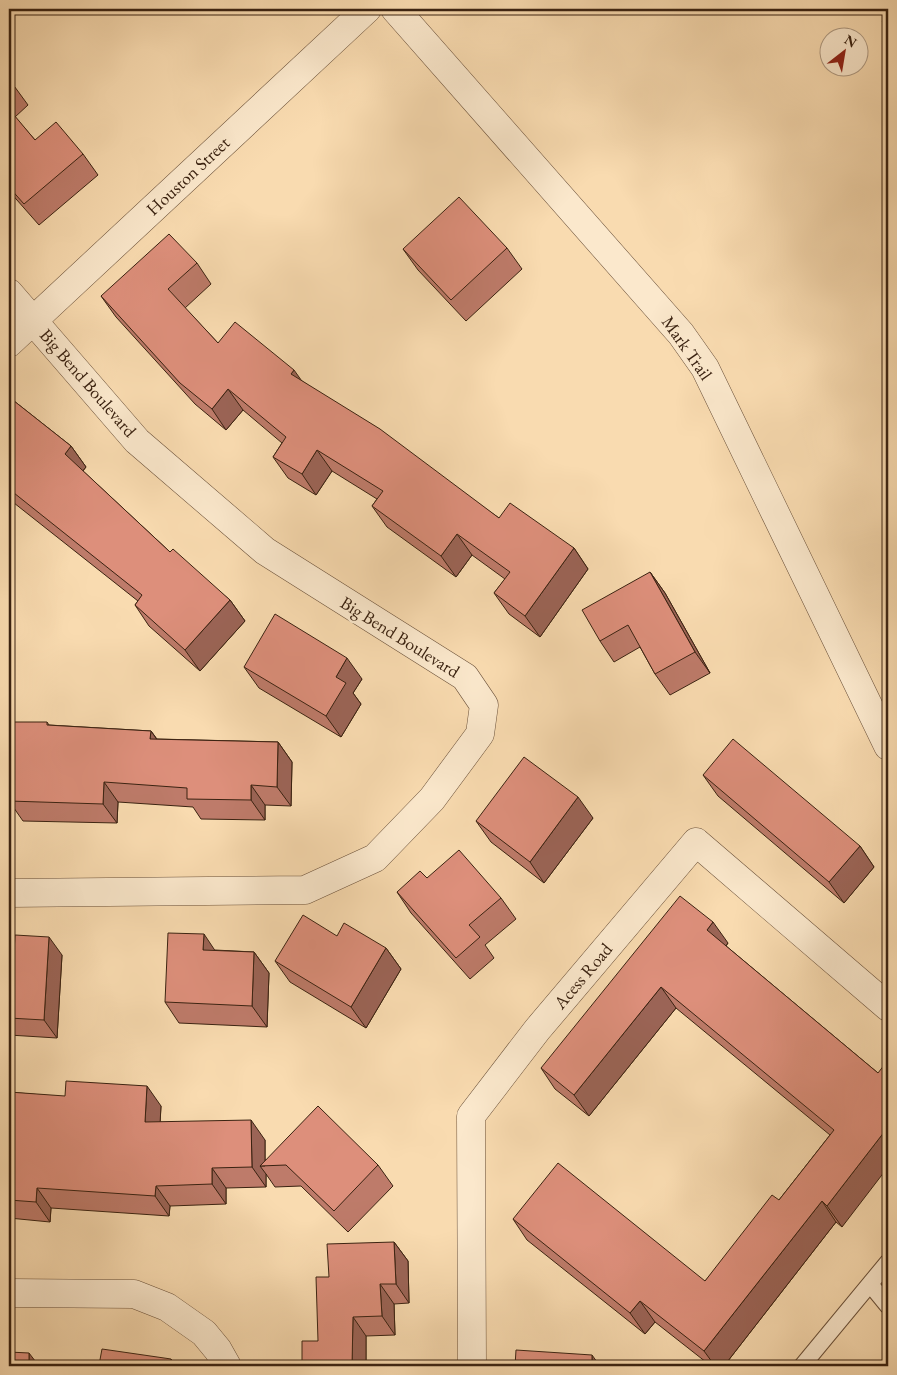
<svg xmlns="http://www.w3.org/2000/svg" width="897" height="1375" viewBox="0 0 897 1375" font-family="'EB Garamond',serif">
  <rect width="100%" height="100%" fill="#f9dbb0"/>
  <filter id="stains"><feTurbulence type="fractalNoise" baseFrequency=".004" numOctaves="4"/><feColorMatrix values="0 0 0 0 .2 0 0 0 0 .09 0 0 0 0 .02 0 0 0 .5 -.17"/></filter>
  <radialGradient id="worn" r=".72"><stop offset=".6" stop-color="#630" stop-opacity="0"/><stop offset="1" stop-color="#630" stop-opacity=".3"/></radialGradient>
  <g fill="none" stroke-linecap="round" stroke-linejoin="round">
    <defs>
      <path id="lane" d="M 870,1284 L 888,1306
        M 802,1366 L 888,1262"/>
      <path id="street" d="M 395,9 L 681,334 L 705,368 L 888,746
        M 9,293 L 137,441 L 265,551 L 465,677 L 484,705 L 480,734 L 432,799 L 375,858 L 305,890 L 9,893
        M 9,343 L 367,9
        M 9,1293 L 134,1294 L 167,1307 L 204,1333 L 218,1350 L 227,1366
        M 472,1366 L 471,1116 L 537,1030 L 696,842 L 888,1007"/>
    </defs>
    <!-- lane casing -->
    <use href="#lane" stroke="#6a5039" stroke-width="18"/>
    <!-- street casing -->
    <use href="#street" stroke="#6a5039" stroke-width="29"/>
    <!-- lane -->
    <use href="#lane" stroke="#fbe8cc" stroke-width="16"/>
    <!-- street -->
    <use href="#street" stroke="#fbe8cc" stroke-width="28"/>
  </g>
  <!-- wall -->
  <path fill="#be7b6a" stroke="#3a2211" d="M 9,79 L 28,105 L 15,117 L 35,140 L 83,154 L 98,175 L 39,225 L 9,191 Z
    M 507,248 L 522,269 L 466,321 L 418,270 L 403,249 Z
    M 197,263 L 211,284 L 185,308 L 218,343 L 302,381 L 499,518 L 574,548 L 588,569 L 540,637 L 509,614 L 494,593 L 505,579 L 472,555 L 456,577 L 387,527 L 372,506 L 377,499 L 332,471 L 316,495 L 288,478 L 273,457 L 282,443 L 243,410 L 226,430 L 195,404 L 116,317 L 101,296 Z
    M 9,397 L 71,446 L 86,467 L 83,471 L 170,552 L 230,600 L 245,621 L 200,671 L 149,626 L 135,605 L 138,601 L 9,499 Z
    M 650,572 L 665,593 L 710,673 L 670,695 L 655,674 L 640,647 L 614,662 L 600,641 Z
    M 244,667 L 362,679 L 353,693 L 361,704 L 341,737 L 259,688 Z
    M 47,722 L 49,725 L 151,731 L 157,739 L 278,742 L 292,762 L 291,806 L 265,805 L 265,820 L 201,819 L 193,807 L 118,802 L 117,823 L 23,821 L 9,801 Z
    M 703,775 L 860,846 L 874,867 L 844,903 L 718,796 Z
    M 593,818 L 544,883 L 491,842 L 476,821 Z
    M 427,878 L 501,898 L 516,919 L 485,945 L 494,958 L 470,979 L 411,913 L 397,892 Z
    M 728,943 L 726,946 L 878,1073 L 842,1227 L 836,1222 L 724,1366 L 711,1366 L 655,1322 L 645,1334 L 527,1240 L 513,1219 L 705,1281 L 779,1200 L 830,1135 L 676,1008 L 589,1116 L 555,1089 L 541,1068 Z
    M 386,948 L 401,969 L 366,1028 L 290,982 L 275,961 Z
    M 215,950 L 254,952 L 269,973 L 267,1027 L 179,1023 L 165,1002 Z
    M 62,955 L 57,1038 L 9,1035 L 9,971 L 13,971 Z
    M 9,1092 L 161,1106 L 160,1122 L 265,1140 L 265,1160 L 378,1165 L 393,1186 L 348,1232 L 301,1186 L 275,1187 L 266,1174 L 266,1187 L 226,1188 L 226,1204 L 170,1206 L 169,1216 L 51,1208 L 50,1222 L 9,1218 Z
    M 394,1242 L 408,1261 L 409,1303 L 394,1304 L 395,1335 L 366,1336 L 366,1366 L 302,1366 L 318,1341 Z"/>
  <!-- shaded-wall -->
  <path fill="#9b6456" stroke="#3a2211" d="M 294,370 L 309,391 L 291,374 Z
    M 228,389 L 243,410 L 226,430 L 212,409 Z
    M 71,446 L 86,467 L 79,475 L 65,454 Z
    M 317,450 L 332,471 L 316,495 L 302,474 Z
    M 457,534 L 472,555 L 456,577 L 441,556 Z
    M 574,548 L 588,569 L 540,637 L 525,616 Z
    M 650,572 L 665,593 L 710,673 L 695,652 Z
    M 230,600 L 245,621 L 200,671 L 185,650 Z
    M 347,658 L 362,679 L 353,693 L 361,704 L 341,737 L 326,716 L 336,677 Z
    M 151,731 L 164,750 L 150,739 Z
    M 278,742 L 292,762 L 291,806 L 277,787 Z
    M 104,782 L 118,802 L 117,823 L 103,804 Z
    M 251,785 L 265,805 L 265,820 L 251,800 Z
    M 578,797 L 593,818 L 544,883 L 530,862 Z
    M 860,846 L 874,867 L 844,903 L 829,882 Z
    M 713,922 L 728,943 L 722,951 L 707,930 Z
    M 204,934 L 218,955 L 203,950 Z
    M 49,937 L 62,955 L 57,1038 L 44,1020 Z
    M 386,948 L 401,969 L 366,1028 L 351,1007 Z
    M 254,952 L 269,973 L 267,1027 L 252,1006 Z
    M 661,987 L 676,1008 L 589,1116 L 574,1095 Z
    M 147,1086 L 161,1106 L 159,1142 L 145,1122 Z
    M 251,1120 L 265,1140 L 265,1166 L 260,1166 L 266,1174 L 266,1187 L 252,1167 Z
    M 888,1127 L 888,1167 L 842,1227 L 827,1206 Z
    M 212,1168 L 226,1188 L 226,1204 L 212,1184 Z
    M 156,1186 L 170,1206 L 169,1216 L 155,1196 Z
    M 37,1188 L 51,1208 L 50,1222 L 36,1202 Z
    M 822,1201 L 836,1222 L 724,1366 L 715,1366 L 704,1351 Z
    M 394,1242 L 408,1261 L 409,1303 L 396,1284 Z
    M 380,1284 L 394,1304 L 395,1335 L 382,1316 Z
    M 640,1301 L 655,1322 L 645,1334 L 630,1313 Z
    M 353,1317 L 366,1336 L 366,1366 L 352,1366 Z
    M 29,1353 L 39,1366 L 29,1361 Z
    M 592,1355 L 600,1366 L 592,1366 Z
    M 171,1359 L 177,1366 L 170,1366 Z"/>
  <!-- building -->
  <path fill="#dd8f7b" stroke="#3a2211" d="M 888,15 L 888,28 L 882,21 Z
    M 9,79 L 13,84 L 9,88 Z
    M 9,109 L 35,140 L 56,122 L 83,154 L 24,204 L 9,187 Z
    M 459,197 L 507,248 L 451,300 L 403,249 Z
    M 169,234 L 197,263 L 168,289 L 218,343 L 235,322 L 294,370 L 291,374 L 380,429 L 499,518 L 510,503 L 574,548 L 525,616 L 494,593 L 510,572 L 457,534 L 441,556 L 372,506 L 383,491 L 317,450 L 302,474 L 273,457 L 286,437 L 228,389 L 212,409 L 180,383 L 101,296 Z
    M 9,397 L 71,446 L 65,454 L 170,552 L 173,549 L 230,600 L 185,650 L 135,605 L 142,595 L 9,489 Z
    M 650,572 L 695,652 L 655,674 L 628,625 L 600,641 L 582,610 Z
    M 275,614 L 347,658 L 336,677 L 346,683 L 326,716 L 244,667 Z
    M 9,722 L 47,722 L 47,725 L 151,731 L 150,739 L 278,742 L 277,787 L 251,785 L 251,800 L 187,799 L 187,788 L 104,782 L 103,804 L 9,801 Z
    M 733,739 L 860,846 L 829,882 L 703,775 Z
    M 524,757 L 578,797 L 530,862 L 476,821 Z
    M 459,850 L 501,898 L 469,925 L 480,937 L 456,958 L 397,892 L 420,871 L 427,878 Z
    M 680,896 L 713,922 L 707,930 L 878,1073 L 888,1060 L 888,1127 L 827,1206 L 822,1201 L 704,1351 L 640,1301 L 630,1313 L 513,1219 L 558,1163 L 705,1281 L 772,1195 L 779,1200 L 834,1130 L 661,987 L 574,1095 L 541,1068 Z
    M 303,915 L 337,936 L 344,923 L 386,948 L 351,1007 L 275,961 Z
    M 168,933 L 204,934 L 203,950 L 254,952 L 252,1006 L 165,1002 Z
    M 15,935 L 49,937 L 44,1020 L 9,1018 L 9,971 L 13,971 Z
    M 66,1081 L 147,1086 L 145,1122 L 251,1120 L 252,1167 L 212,1168 L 212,1184 L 156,1186 L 155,1196 L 37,1188 L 36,1202 L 9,1200 L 9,1092 L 65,1096 Z
    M 318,1106 L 378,1165 L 334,1211 L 286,1165 L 260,1166 Z
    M 394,1242 L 396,1284 L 380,1284 L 382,1316 L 353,1317 L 352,1366 L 302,1366 L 302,1341 L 318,1341 L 316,1277 L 329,1277 L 327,1244 Z
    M 102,1349 L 171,1359 L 170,1366 L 9,1366 L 9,1352 L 29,1353 L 29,1361 L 99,1365 Z
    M 516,1350 L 592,1355 L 592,1366 L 515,1366 Z"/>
  <g text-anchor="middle" stroke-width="5" stroke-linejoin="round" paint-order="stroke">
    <!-- street labels -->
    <g font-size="18" fill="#3a2211" stroke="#fbe8cc">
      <text transform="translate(188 176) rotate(-43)" y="6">Houston Street</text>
      <text transform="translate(687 348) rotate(55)" y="6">Mark Trail</text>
      <text transform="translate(88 383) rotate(49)" y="6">Big Bend Boulevard</text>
      <text transform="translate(400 637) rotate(32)" y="6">Big Bend Boulevard</text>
      <text transform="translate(583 976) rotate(-50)" y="6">Acess Road</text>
    </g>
  </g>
  <!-- margin -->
  <rect width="897" height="1375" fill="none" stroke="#f9dbb0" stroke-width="30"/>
  <rect x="10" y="10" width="877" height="1355" fill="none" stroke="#3a2211" stroke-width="2.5"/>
  <rect x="15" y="15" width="867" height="1345" fill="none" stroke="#3a2211"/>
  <!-- north arrow -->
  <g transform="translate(844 52) rotate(31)"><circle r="24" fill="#fbe8cc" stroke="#ae9981"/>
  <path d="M0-4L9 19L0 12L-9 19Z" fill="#8f2418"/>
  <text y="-8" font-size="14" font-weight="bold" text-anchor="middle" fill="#3a2211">N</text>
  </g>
  <rect width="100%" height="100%" filter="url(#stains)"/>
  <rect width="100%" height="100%" fill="url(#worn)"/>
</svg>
